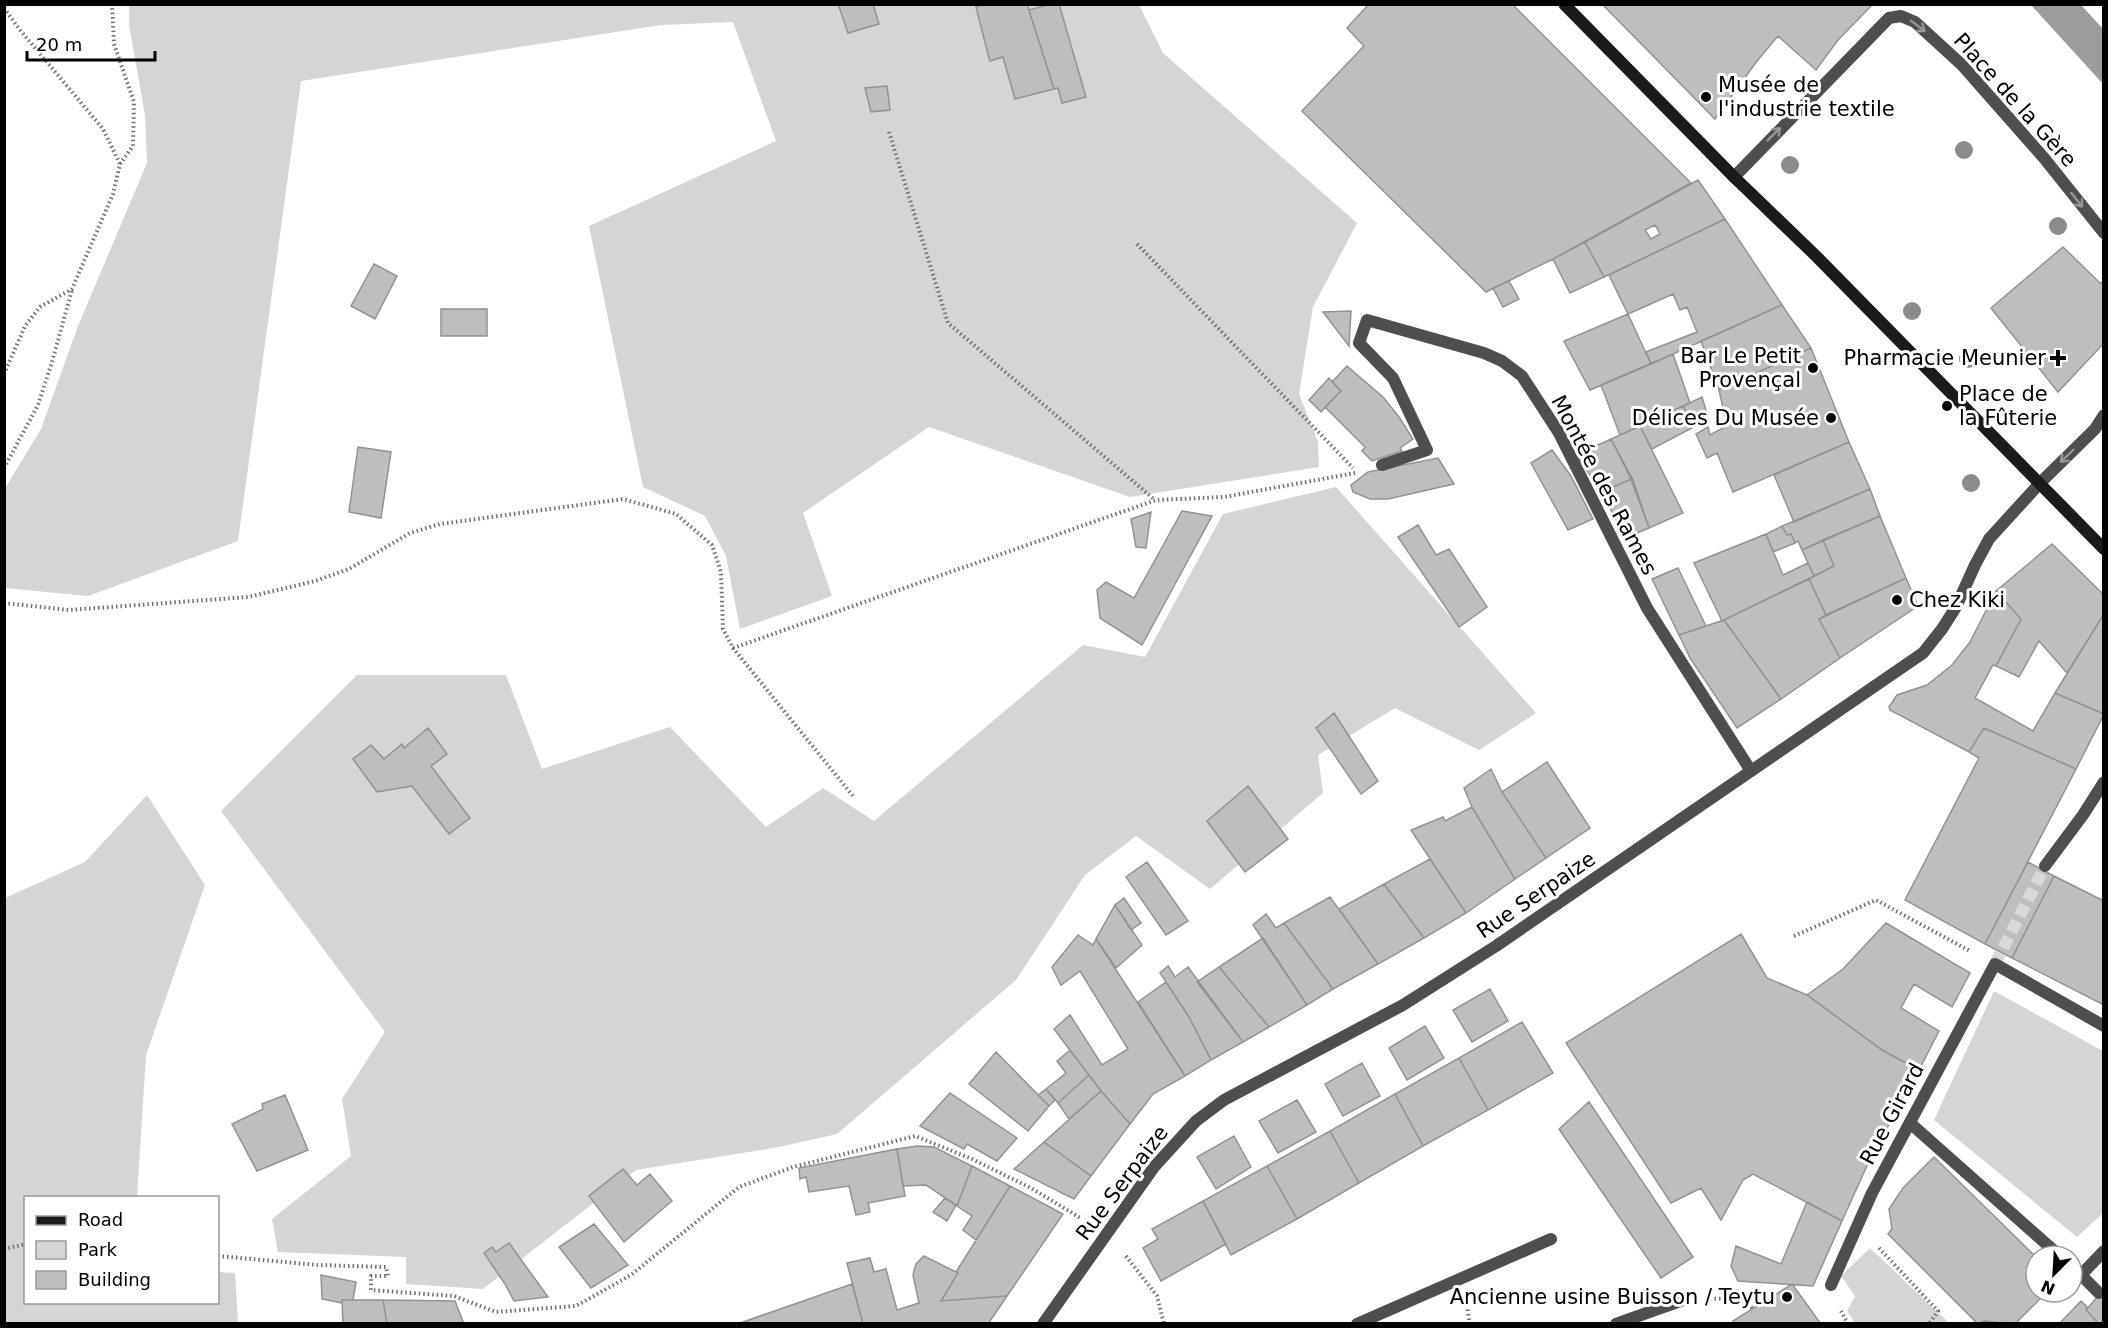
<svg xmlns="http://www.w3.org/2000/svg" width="2108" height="1328" viewBox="0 0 2108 1328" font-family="'DejaVu Sans',sans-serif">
  <rect width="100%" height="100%" fill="#fff"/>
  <!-- green -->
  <path fill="#d5d5d5" d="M 129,5 L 1139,5 L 1163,53 L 1357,223 L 1313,307 L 1299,394 L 1318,442 L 1319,467 L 1130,497 L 929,427 L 803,513 L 832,596 L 740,629 L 726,556 L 705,516 L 643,487 L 589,226 L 776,141 L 733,22 L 661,25 L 301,81 L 238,541 L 88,596 L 5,588 L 4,490 L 41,429 L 78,326 L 147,163 L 145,115 L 129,25 Z
    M 1336,487 L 1536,713 L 1479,750 L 1395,708 L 1318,755 L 1323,793 L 1210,889 L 1136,836 L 1085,875 L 1016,980 L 837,1134 L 779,1147 L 636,1170 L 483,1289 L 406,1284 L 406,1257 L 278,1252 L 272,1219 L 351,1156 L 342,1099 L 385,1032 L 221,811 L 357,675 L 506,675 L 542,769 L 670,727 L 766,827 L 823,788 L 874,821 L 1083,645 L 1145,657 L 1223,514 Z
    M 147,795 L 205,885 L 146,1055 L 137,1197 L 26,1198 L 26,1302 L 218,1302 L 218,1272 L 235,1273 L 238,1323 L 5,1323 L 5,898 L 85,862 Z
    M 1994,991 L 2103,1051 L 2103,1213 L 2077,1237 L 1934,1120 Z
    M 1870,1248 L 1949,1323 L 1855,1323 L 1847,1311 L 1855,1296 L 1841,1276 Z"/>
  <!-- water -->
  <path fill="#9c9c9c" d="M 2031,5 L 2081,5 L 2103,29 L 2103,84 Z"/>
  <!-- building -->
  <path fill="#bebebe" stroke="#929292" stroke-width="1.5" fill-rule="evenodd" d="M 838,4 L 873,4 L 879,24 L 848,33 Z
    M 983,4 L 1027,4 L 1054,89 L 1015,99 L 1003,57 L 990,61 L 989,58 L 976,7 Z
    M 1051,4 L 1059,4 L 1086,97 L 1062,103 L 1058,88 L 1054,89 L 1029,10 Z
    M 1369,4 L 1512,4 L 1691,183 L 1553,259 L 1486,292 L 1302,111 L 1364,46 L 1347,28 Z
    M 1602,4 L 1873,4 L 1838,40 L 1816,70 L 1778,36 L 1757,61 L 1715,119 Z
    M 887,86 L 890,110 L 871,112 L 865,88 Z
    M 1698,180 L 1725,219 L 1604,277 L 1585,242 ZM 1655,225 L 1660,234 L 1651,239 L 1645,230 Z
    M 1725,219 L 1782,305 L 1651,364 L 1646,352 L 1697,332 L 1687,307 L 1680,310 L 1673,294 L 1628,314 L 1609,275 Z
    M 1585,242 L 1604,277 L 1570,293 L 1553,259 Z
    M 2063,247 L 2100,283 L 2104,282 L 2104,343 L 2058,392 L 1991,308 Z
    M 374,264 L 397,276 L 375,319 L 351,306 Z
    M 1509,281 L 1519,299 L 1503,307 L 1493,288 Z
    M 1782,305 L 1811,348 L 1719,390 L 1701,341 Z
    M 441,309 L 487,309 L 487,336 L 441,336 Z
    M 1351,311 L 1349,346 L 1323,312 Z
    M 1628,314 L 1651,364 L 1590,390 L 1564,341 Z
    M 1811,348 L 1849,442 L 1733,492 L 1717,453 L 1707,458 L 1696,434 L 1708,427 L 1710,435 L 1727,426 L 1719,390 Z
    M 1673,354 L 1690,403 L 1620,435 L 1601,385 Z
    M 1347,366 L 1383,397 L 1399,417 L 1413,439 L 1400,448 L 1402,451 L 1372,461 L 1362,451 L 1365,447 L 1325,407 L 1341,391 L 1332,382 Z
    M 1329,378 L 1341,391 L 1321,412 L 1309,400 Z
    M 1702,397 L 1708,417 L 1694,427 L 1683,406 Z
    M 1683,406 L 1694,427 L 1652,449 L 1640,426 Z
    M 1640,426 L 1683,513 L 1649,528 L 1633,480 L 1611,439 Z
    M 1611,439 L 1631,479 L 1602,492 L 1576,455 Z
    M 1849,442 L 1870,489 L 1794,522 L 1774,475 Z
    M 358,447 L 391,452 L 381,518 L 349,512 Z
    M 1552,450 L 1571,476 L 1593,519 L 1568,530 L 1531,463 Z
    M 1438,458 L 1454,484 L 1388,499 L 1370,499 L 1353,492 L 1351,485 L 1368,472 Z
    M 1631,479 L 1649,528 L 1625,538 L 1602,492 Z
    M 1870,489 L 1880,516 L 1802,550 L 1798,541 L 1795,543 L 1791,534 L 1787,535 L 1782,526 Z
    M 1182,511 L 1212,516 L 1142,645 L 1100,618 L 1097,590 L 1106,582 L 1134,598 Z
    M 1151,512 L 1146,548 L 1136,547 L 1131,519 Z
    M 1880,516 L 1906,578 L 1826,615 L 1809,579 L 1834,566 L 1823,540 Z
    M 1418,525 L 1436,555 L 1449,549 L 1487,607 L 1459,627 L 1398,537 Z
    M 1782,526 L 1787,535 L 1791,534 L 1795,543 L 1773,552 L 1766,534 Z
    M 1766,534 L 1783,575 L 1808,563 L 1814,576 L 1722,621 L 1694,563 Z
    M 1823,540 L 1834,566 L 1814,576 L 1802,550 Z
    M 2052,544 L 2104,595 L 2104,614 L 2067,673 L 2039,641 L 2019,677 L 1996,666 L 2021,619 L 1996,591 Z
    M 1678,568 L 1706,626 L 1679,635 L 1652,579 Z
    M 1906,578 L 1918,606 L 1840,658 L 1819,619 Z
    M 1809,579 L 1826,615 L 1819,619 L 1840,658 L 1781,699 L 1724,620 Z
    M 1996,591 L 2021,619 L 1996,666 L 1993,665 L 1975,698 L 2033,731 L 2055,693 L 2104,714 L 2076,769 L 1984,728 L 1969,752 L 1890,710 L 1889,707 L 1897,695 L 1927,685 L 1952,665 L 1970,642 Z
    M 2104,614 L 2104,714 L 2055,693 Z
    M 1724,620 L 1781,699 L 1737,728 L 1690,658 L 1679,635 Z
    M 1334,713 L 1378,781 L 1361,794 L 1316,728 Z
    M 428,728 L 447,754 L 431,766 L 470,818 L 449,834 L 412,786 L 377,792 L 353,759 L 371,745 L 384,759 L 402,744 L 404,748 Z
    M 1984,728 L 2076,769 L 1985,944 L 1905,900 L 1979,758 L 1969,752 Z
    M 1547,762 L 1590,828 L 1546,858 L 1502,792 Z
    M 1491,769 L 1502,792 L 1546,858 L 1515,879 L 1472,807 L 1464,788 Z
    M 1248,786 L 1288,839 L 1245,872 L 1207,821 Z
    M 1472,807 L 1515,879 L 1466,913 L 1411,830 L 1443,817 L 1445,821 Z
    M 1430,859 L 1466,913 L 1424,938 L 1384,884 Z
    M 1147,862 L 1188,921 L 1166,935 L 1126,877 Z
    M 2028,862 L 2054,876 L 2012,958 L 1985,944 Z
    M 2054,876 L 2104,901 L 2104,1005 L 2012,958 Z
    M 1384,884 L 1424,938 L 1378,964 L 1339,909 Z
    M 1330,897 L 1378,964 L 1333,989 L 1284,923 Z
    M 1124,898 L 1141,923 L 1131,930 L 1115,905 Z
    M 1115,905 L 1142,945 L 1116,968 L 1096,939 Z
    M 1266,914 L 1276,928 L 1284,923 L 1333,989 L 1307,1005 L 1253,925 Z
    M 1886,923 L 1970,973 L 1952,1007 L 1914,984 L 1901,1008 L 1939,1031 L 1919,1070 L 1882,1050 L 1807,995 L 1843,969 Z
    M 1741,934 L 1767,978 L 1807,995 L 1882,1050 L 1919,1070 L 1870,1159 L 1842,1221 L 1753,1174 L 1743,1180 L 1721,1220 L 1701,1188 L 1671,1203 L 1566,1043 Z
    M 1078,935 L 1093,945 L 1096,939 L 1185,1076 L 1153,1094 L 1130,1124 L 1101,1091 L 1054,1029 L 1070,1015 L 1102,1065 L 1128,1049 L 1080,971 L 1061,985 L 1052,967 Z
    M 1263,938 L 1307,1005 L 1269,1027 L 1219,967 Z
    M 1168,966 L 1175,977 L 1188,967 L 1243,1042 L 1211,1060 L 1189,1017 L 1160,973 Z
    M 1219,967 L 1269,1027 L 1243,1042 L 1197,982 Z
    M 1166,982 L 1189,1017 L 1211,1060 L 1185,1076 L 1138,1002 Z
    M 1490,989 L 1508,1021 L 1472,1042 L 1453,1010 Z
    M 1522,1022 L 1553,1073 L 1488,1110 L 1459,1058 Z
    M 1425,1026 L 1444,1058 L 1407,1080 L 1389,1048 Z
    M 1070,1050 L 1089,1075 L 1058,1103 L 1046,1089 L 1066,1073 L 1057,1061 Z
    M 996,1052 L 1049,1106 L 1028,1131 L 969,1084 Z
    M 1459,1058 L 1488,1110 L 1423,1146 L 1395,1094 Z
    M 1362,1063 L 1380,1096 L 1343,1116 L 1325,1084 Z
    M 1089,1075 L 1101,1091 L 1069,1119 L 1058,1103 Z
    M 1046,1089 L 1055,1100 L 1049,1106 L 1038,1095 Z
    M 1101,1091 L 1130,1124 L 1091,1176 L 1044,1142 Z
    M 950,1093 L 1017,1138 L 997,1161 L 967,1144 L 964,1149 L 920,1126 Z
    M 1395,1094 L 1423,1146 L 1359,1183 L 1330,1131 Z
    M 285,1095 L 308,1150 L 257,1171 L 232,1124 L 263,1109 L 262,1104 Z
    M 1297,1100 L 1316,1132 L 1278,1153 L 1259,1121 Z
    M 1589,1102 L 1693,1257 L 1661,1278 L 1559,1129 Z
    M 1330,1131 L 1359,1183 L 1297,1219 L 1267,1166 Z
    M 1234,1136 L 1251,1167 L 1216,1189 L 1197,1157 Z
    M 1044,1142 L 1091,1176 L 1074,1199 L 1014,1169 Z
    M 918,1146 L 934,1147 L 972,1166 L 957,1206 L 926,1185 L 903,1186 L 897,1149 Z
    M 897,1149 L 905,1196 L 868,1203 L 870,1212 L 856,1215 L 849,1186 L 809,1192 L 806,1177 L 800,1179 L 799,1168 Z
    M 1934,1157 L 2036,1257 L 2036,1292 L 2047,1292 L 2015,1324 L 1984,1321 L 1978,1324 L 1888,1234 L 1892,1229 L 1889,1209 L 1903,1188 Z
    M 972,1166 L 1010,1186 L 976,1240 L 963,1230 L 972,1216 L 957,1206 Z
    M 1267,1166 L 1297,1219 L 1231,1255 L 1203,1201 Z
    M 623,1169 L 637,1185 L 650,1174 L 672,1201 L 624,1242 L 589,1196 Z
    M 1010,1186 L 1063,1214 L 1007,1296 L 941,1301 L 958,1273 L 956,1272 Z
    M 945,1198 L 956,1205 L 947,1221 L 933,1212 Z
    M 1203,1201 L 1226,1244 L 1161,1281 L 1143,1248 L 1158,1239 L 1152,1229 Z
    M 1807,1202 L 1842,1221 L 1813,1286 L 1738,1281 L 1731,1266 L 1736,1246 L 1781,1264 Z
    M 594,1224 L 628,1265 L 591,1288 L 559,1247 Z
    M 509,1243 L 548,1297 L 514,1301 L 505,1284 L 484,1253 L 492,1247 L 496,1252 Z
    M 924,1256 L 958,1273 L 941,1301 L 1007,1296 L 988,1324 L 863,1324 L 847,1263 L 870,1258 L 874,1272 L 886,1269 L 897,1310 L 919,1303 L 913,1275 L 916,1264 Z
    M 321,1275 L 356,1282 L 353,1300 L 342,1300 L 342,1303 L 322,1299 Z
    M 852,1284 L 863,1324 L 740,1324 L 740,1323 Z
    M 1792,1284 L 1821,1324 L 1735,1324 L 1733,1321 Z
    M 2104,1289 L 2104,1324 L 2099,1324 L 2086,1310 Z
    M 342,1300 L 383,1300 L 387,1324 L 343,1324 Z
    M 383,1300 L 455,1301 L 464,1324 L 387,1324 Z
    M 2081,1301 L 2087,1307 L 2086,1310 L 2099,1324 L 2059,1324 Z"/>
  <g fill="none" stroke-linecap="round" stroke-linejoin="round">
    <!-- street-tunnel -->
    <path stroke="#d9d9d9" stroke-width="12" stroke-dasharray="12 6" stroke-linecap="butt" d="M 1995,964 L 2045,866"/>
    <!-- path -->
    <path stroke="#707070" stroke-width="4" stroke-dasharray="1.5 3" stroke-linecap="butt" d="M 4,8 L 20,30 L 103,129 L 120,164
      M 889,132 L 948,323 L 1155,500
      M 1137,244 L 1353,468
      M 4,374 L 25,326 L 40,307 L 72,289 L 113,194 L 120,164 L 133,146 L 134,102 L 114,44 L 112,4
      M 4,468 L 38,405 L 52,362 L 72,290
      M 4,603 L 69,610 L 248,597 L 315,581 L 349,569 L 410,533 L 440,524 L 623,499 L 676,514 L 712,545 L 721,572 L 723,629 L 733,648 L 853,796
      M 733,648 L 1156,500 L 1224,497 L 1355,473
      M 1794,936 L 1876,900 L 1970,951
      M 1879,1248 L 1938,1311 L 1929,1324
      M 4,1249 L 26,1244
      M 218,1256 L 318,1265 L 386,1267 L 388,1276 L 371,1276 L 371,1290 L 454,1296 L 496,1312 L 576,1306 L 631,1275 L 739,1187 L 793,1167 L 915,1136 L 972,1159 L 1031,1188 L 1082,1219
      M 1126,1256 L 1157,1296 L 1164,1324
      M 1710,1299 L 1743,1298 L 1753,1309
      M 1841,1311 L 1848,1324
      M 1467,1324 L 1469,1320 L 1467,1305"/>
    <!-- lane -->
    <path stroke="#4e4e4e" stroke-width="12" d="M 1734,177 L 1889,18 L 1901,16 L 1915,22 L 1962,65 L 2044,158 L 2104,233
      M 2040,483 L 2095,429 L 2104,415
      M 1357,1324 L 1551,1239
      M 1616,1324 L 1683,1300"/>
    <!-- street -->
    <path stroke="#4e4e4e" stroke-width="12" d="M 1382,465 L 1427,450 L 1393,378 L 1359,343 L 1367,320 L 1484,353 L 1502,361 L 1522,376 L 1559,433 L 1647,608 L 1751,771
      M 2045,866 L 2083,815 L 2104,782
      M 1910,1123 L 2060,1256
      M 2072,1267 L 2081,1275 L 2104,1251
      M 2081,1275 L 2099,1293
      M 1831,1285 L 1872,1193 L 1995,964 L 2104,1026
      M 1043,1324 L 1154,1167 L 1196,1121 L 1224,1100 L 1403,1005 L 1496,946 L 1923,653 L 1942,629 L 1956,607 L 1975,565 L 1989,539 L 2040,483"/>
    <!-- secondary -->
    <path stroke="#1b1b1b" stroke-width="12" d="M 1564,4 L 1734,177 L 1816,256 L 2104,549"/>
  </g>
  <!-- trees -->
  <g fill="#8b8b8b">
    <circle cx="1964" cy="150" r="9"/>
    <circle cx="1790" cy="165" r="9"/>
    <circle cx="2058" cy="226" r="9"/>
    <circle cx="1912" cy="311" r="9"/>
    <circle cx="1968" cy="359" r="9"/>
    <circle cx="1971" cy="483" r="9"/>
  </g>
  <!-- one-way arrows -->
  <defs><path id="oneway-shaft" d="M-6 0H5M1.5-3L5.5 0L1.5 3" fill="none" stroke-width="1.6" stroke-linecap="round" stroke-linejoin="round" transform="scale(1.5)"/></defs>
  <g stroke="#959595">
    <use href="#oneway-shaft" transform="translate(1918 26) rotate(37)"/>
    <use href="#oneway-shaft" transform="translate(1774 134) rotate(-45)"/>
    <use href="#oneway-shaft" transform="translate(2077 200) rotate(52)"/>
    <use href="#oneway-shaft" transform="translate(2067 456) rotate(136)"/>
  </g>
  <!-- markers -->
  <g fill="#000" stroke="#fff" stroke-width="2">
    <circle cx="1706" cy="97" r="6"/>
    <path d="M2055 349h6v6h6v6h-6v6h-6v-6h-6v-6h6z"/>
    <circle cx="1813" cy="368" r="6"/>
    <circle cx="1947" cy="406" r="6"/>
    <circle cx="1831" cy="418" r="6"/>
    <circle cx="1897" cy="600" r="6"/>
    <circle cx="1787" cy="1297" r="6"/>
  </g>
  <g text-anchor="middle" stroke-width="6" stroke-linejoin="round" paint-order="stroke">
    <!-- poi labels -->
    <g font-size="21" fill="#000" stroke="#fff" text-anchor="end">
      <text x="1718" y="92" text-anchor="start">Musée de<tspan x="1718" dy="24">l'industrie textile</tspan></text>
      <text x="1801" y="363">Bar Le Petit<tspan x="1801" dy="24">Provençal</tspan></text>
      <text x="2046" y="365">Pharmacie Meunier</text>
      <text x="1959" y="401" text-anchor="start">Place de<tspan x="1959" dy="24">la Fûterie</tspan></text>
      <text x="1819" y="425">Délices Du Musée</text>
      <text x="1909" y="607" text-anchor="start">Chez Kiki</text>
      <text x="1775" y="1304">Ancienne usine Buisson / Teytu</text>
    </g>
    <!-- street labels -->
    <g font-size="21" fill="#000" stroke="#fff">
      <text transform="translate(2015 100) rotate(48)" y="7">Place de la Gère</text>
      <text transform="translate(1604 485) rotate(62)" y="7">Montée des Rames</text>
      <text transform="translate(1536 895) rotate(-34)" y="7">Rue Serpaize</text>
      <text transform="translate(1892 1114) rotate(-62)" y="7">Rue Girard</text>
      <text transform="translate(1122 1183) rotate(-53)" y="7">Rue Serpaize</text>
    </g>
  </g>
  <!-- border -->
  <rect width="2108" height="1328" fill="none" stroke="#000000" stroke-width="12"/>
  <!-- legend -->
  <rect x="24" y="1196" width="195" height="108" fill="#ffffff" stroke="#999999" stroke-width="1.5"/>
  <rect x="36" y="1216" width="30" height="9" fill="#1b1b1b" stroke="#999999" stroke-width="1.5"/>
  <text x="78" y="1226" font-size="18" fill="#000000">Road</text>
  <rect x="36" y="1241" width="30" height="18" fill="#d5d5d5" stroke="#999999" stroke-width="1.5"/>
  <text x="78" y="1256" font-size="18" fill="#000000">Park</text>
  <rect x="36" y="1271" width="30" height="18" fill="#bebebe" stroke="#999999" stroke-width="1.5"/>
  <text x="78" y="1286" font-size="18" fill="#000000">Building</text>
  <!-- north arrow -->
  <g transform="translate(2054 1274) rotate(204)"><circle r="28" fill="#ffffff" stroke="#999999" stroke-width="1.5"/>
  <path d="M0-4.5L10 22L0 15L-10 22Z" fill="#000000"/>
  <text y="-9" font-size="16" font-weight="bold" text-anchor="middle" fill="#000000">N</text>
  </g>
  <!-- scale -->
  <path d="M27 51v9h128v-9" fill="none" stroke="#000000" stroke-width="3"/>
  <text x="36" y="51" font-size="18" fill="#000000" stroke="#ffffff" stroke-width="4.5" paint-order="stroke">20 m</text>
</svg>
